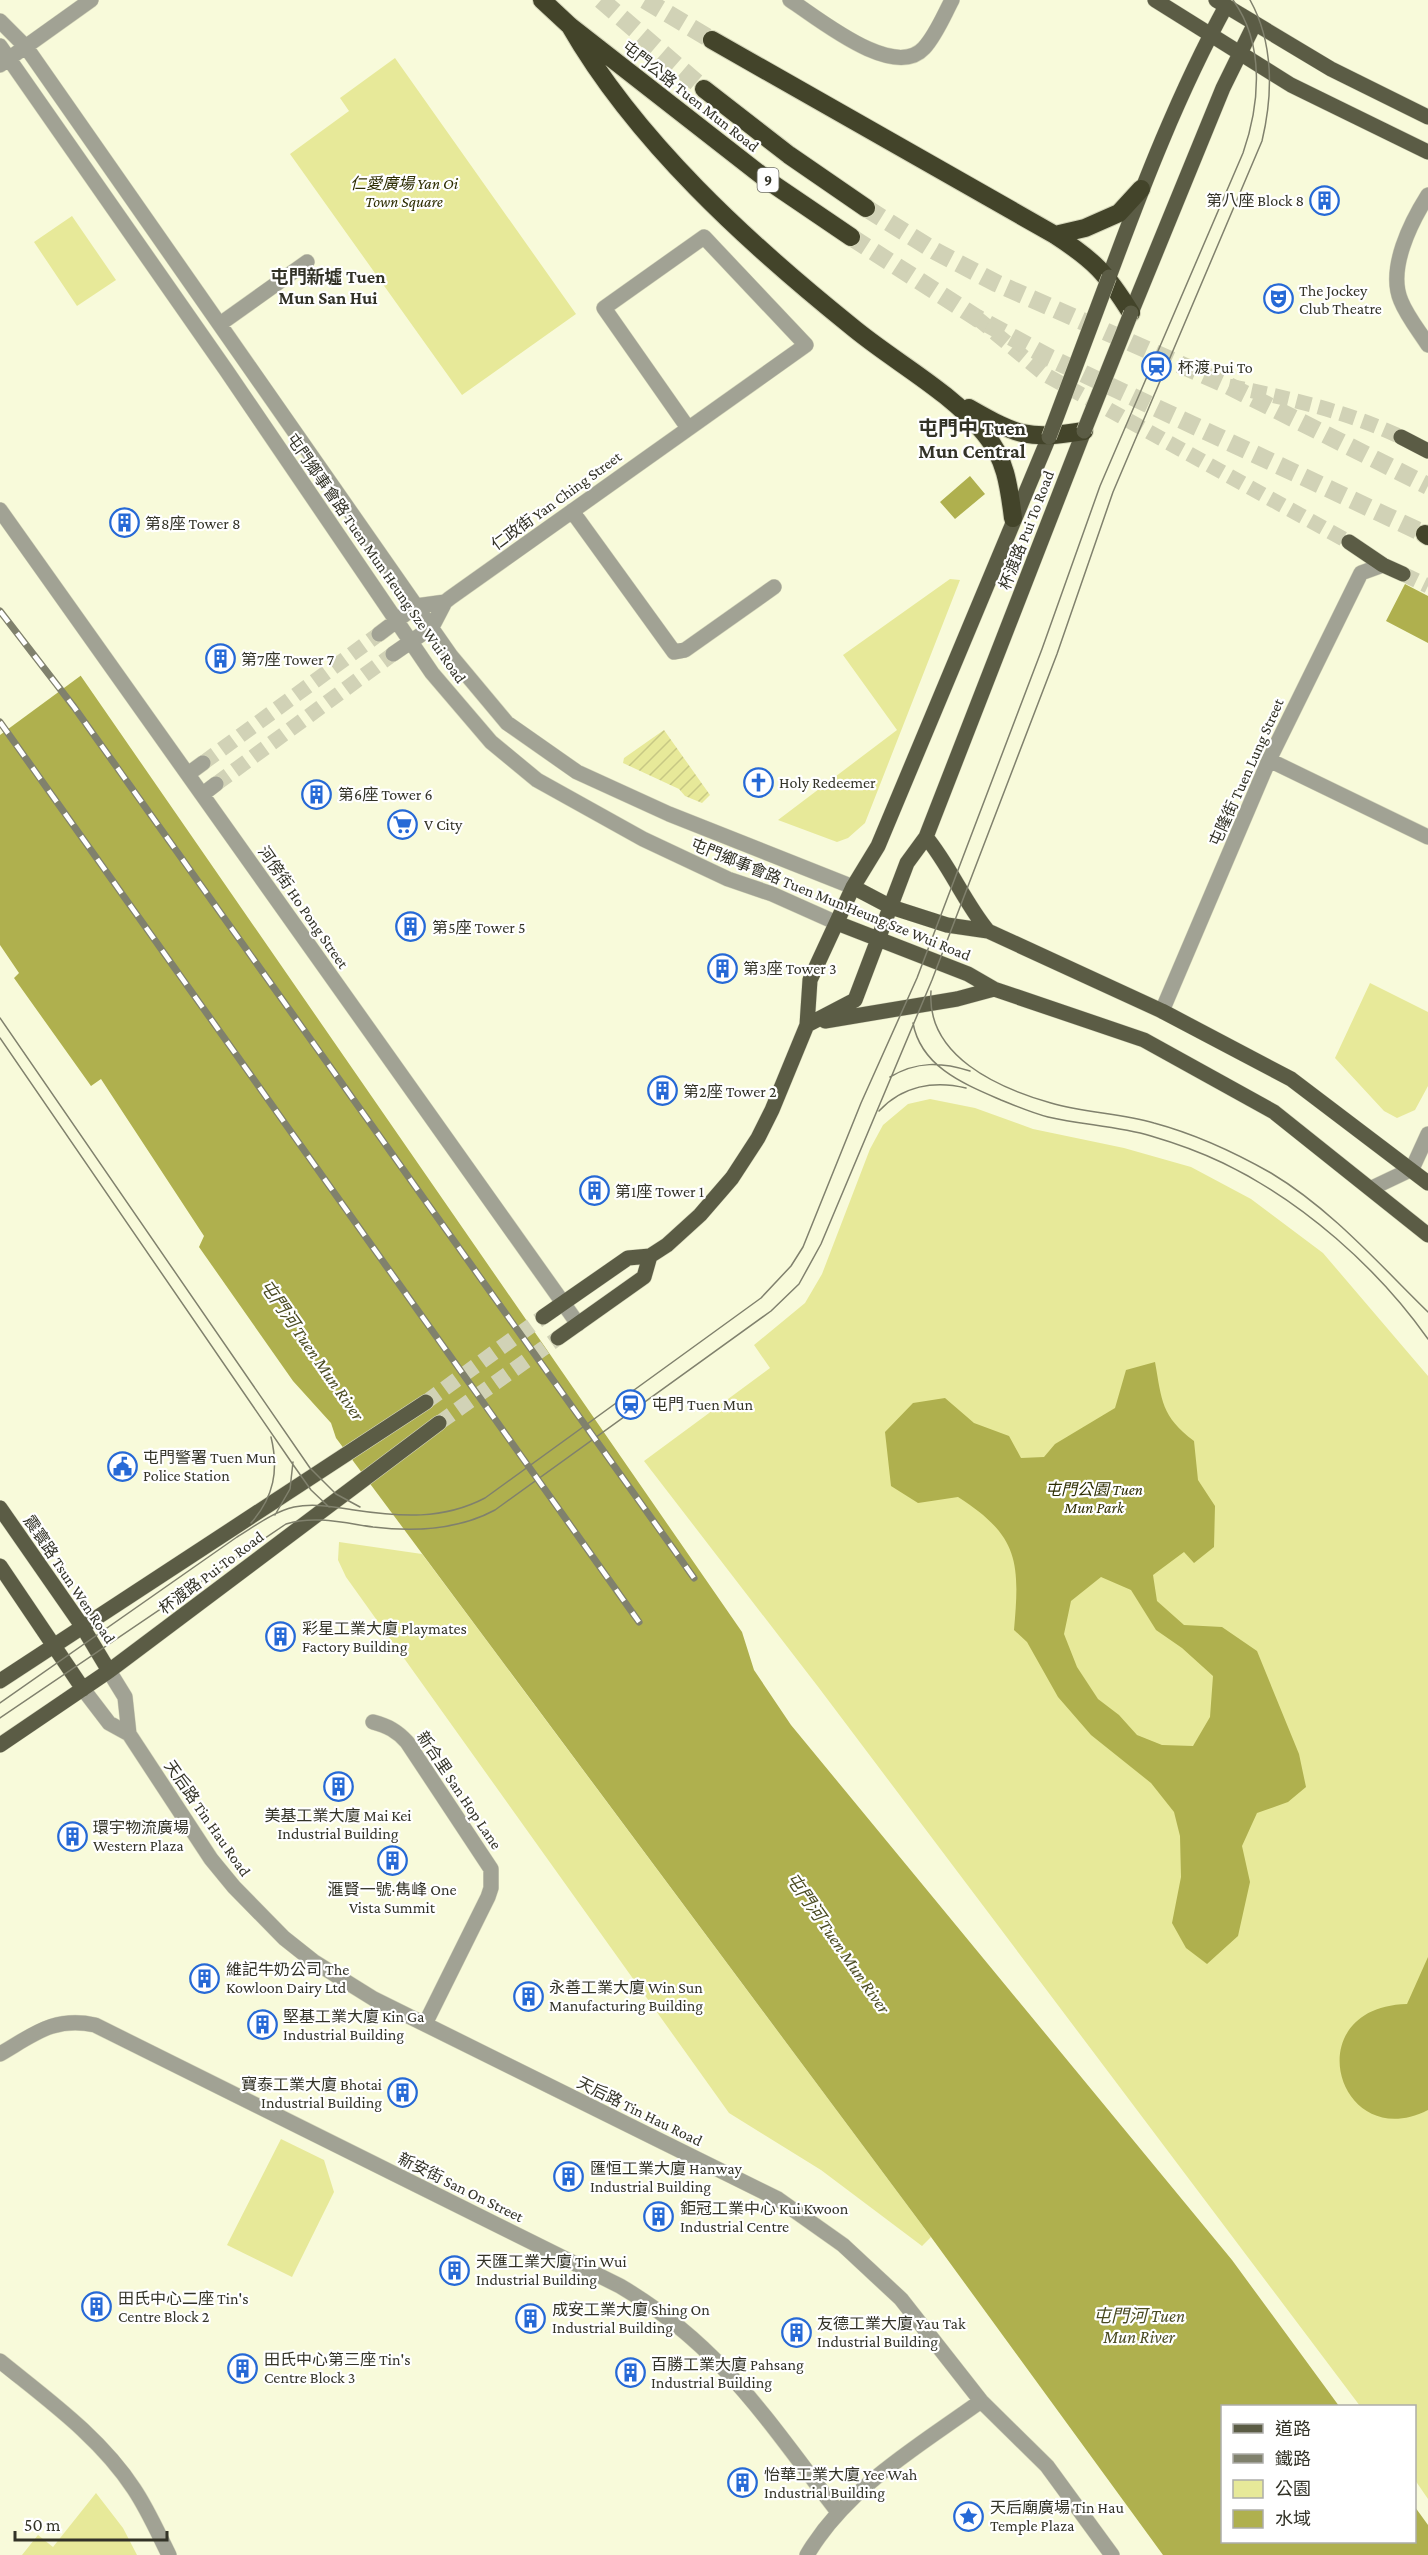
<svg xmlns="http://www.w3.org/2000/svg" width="1428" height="2555" viewBox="0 0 1428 2555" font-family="'Crimson Pro','Noto Sans TC',serif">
  <defs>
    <pattern id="garden-furrows" width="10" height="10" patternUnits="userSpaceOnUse" patternTransform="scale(1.5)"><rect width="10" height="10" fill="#e7e999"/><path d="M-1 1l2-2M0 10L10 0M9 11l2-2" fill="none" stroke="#c7c884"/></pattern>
  </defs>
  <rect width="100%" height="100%" fill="#f8fada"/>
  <!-- park -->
  <path fill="#e7e999" d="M 395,58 L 576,314 L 462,395 L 290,154 L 349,111 L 340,98 Z
    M 72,216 L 116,280 L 77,306 L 34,242 Z
    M 950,579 L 960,580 L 865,823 L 848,838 L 837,842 L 778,820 L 897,730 L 843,655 Z
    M 1370,983 L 1428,1012 L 1428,1086 L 1415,1110 L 1397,1118 L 1384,1111 L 1335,1058 Z
    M 930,1099 L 975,1108 L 1033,1129 L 1124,1148 L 1191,1167 L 1251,1199 L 1323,1253 L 1428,1376 L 1428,2499 L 1415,2480 L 1414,2406 L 1360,2406 L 819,1688 L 644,1461 L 770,1368 L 754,1345 L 805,1303 L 822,1274 L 870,1149 L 883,1125 L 908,1104 Z
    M 339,1542 L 422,1554 L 931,2237 L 922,2246 L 821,2170 L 729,2113 L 346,1577 L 338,1560 Z
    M 281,2139 L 324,2160 L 334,2192 L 292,2277 L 227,2245 Z
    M 96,2493 L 123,2528 L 137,2555 L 22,2555 L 38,2535 L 53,2547 Z"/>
  <!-- garden -->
  <path fill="url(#garden-furrows)" d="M 664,730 L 710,795 L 702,803 L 685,796 L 679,789 L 623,763 L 624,758 Z"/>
  <!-- water -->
  <path fill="#afb04e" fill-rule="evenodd" d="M 970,476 L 985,494 L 955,519 L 940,502 Z
    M 0,559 L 742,1632 L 754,1670 L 791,1725 L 1232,2260 L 1339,2406 L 1222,2406 L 1222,2542 L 1414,2542 L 1415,2507 L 1428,2525 L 1428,2555 L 1163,2555 L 931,2237 L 336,1438 L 331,1423 L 293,1381 L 199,1247 L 204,1236 L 101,1079 L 91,1086 L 14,978 L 19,973 L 0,945 Z
    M 1405,584 L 1428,596 L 1428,643 L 1386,621 Z
    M 1155,1362 C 1162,1401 1161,1416 1194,1441 L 1198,1480 L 1215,1506 L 1214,1547 L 1194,1563 L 1184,1552 L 1153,1575 L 1157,1601 L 1184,1625 L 1222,1627 L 1257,1651 L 1299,1754 L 1306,1787 L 1288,1802 L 1257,1813 L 1242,1846 L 1250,1882 L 1238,1936 L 1207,1964 L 1186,1948 L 1172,1923 L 1181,1877 L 1180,1836 L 1174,1812 L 1151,1783 L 1091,1735 L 1058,1697 L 1027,1642 L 1014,1630 C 1020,1562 1019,1536 958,1497 L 918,1503 L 891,1486 L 885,1432 L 913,1403 L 945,1398 L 974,1423 L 1009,1436 L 1021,1458 L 1044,1457 L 1055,1444 L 1115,1408 L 1126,1370 ZM 1101,1577 L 1131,1590 L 1156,1630 L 1182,1648 L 1213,1676 L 1210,1717 L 1193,1746 L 1162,1745 L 1137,1735 L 1119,1715 L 1098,1699 L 1077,1667 L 1064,1634 L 1071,1601 Z
    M 1428,1957 L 1428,2110 C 1337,2156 1295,2007 1407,2004 Z"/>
  <!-- pier -->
  <path fill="#f8fada" d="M 0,556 L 83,674 L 0,735 Z"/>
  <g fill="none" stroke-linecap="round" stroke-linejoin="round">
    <!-- minor-tunnel -->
    <path stroke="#d1d2b6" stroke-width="15" stroke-dasharray="15 8" stroke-linecap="butt" d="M 203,763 L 379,634
      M 216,784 L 393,654"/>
    <!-- major-tunnel -->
    <path stroke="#d1d2b6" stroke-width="15" stroke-dasharray="15 8" stroke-linecap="butt" d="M 977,318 L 1044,374 L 1349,542
      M 1229,386 C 1288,398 1346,411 1401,437
      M 1403,574 L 1428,586
      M 426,1402 L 543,1317
      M 439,1423 L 558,1338"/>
    <!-- highway-tunnel -->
    <path stroke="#d1d2b6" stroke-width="18" stroke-dasharray="18 9" stroke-linecap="butt" d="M 601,0 L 704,89
      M 645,0 L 712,40
      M 866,208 L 935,251 L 996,283 L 1229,386 L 1428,486
      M 851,237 L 977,318 L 1050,358 L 1425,534"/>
    <defs>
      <path id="minor" d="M 790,0 C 818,18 894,81 924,48 C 936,35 944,15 952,0
        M 0,21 L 26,47 L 451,656 L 507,723 L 577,772 L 669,814 L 853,887
        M 0,46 L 226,370 L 432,673 L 491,742 L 537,780 L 643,839 L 728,879 L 772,894 L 837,923
        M 0,65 L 91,0
        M 1428,195 C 1411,222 1387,269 1401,301 C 1407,316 1419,331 1428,345
        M 220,324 L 307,262
        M 0,510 L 578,1324
        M 572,511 L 674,652 L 685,650 L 774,587
        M 379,634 L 416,606 L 445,602
        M 393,654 L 432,627 L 445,602 L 450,598 L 806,345 L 704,237 L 604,308 L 688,428
        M 1269,760 L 1428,837
        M 188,774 L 203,763
        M 203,794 L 216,784
        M 1162,1011 L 1269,760 L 1361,573 L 1383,565
        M 1372,1188 L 1412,1169 L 1428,1134
        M 109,1671 L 125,1697 L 129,1734 L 211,1859 L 234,1887 L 284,1938 L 313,1961 L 374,1999 L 778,2199 L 843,2245 L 901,2299 L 981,2401 L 1047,2466 L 1112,2555
        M 83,1689 L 109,1723 L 129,1734
        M 373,1722 C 388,1726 397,1731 407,1742 L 491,1869 L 491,1888 L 488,1897 L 425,2024
        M 0,2054 C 33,2035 54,2016 95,2025 L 620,2286 C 722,2346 768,2422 838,2512
        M 0,2361 C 48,2400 100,2437 134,2489 C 148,2510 158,2533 169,2555
        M 807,2555 C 847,2487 919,2446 981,2401"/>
      <path id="major" d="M 1155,0 L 1291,85 L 1428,152
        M 1216,0 L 1331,69 L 1428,117
        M 1109,277 C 1143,185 1179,92 1226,6
        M 1131,313 L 1223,88 L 1254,25
        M 1401,437 L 1428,451
        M 1349,542 L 1383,565 L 1403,574
        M 926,837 C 950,866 964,902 988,931
        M 853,887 L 891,907 L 947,925 L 988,931 L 1162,1011 L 1291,1079 L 1428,1183
        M 837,923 L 968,974 L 994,989 L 1144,1040 L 1274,1112 L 1428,1235
        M 825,1021 L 957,999 L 994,989
        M 807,1025 L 855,1000 L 907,863 L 926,837 L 1084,431
        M 543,1317 L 628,1258 L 650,1256 L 667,1245 L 700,1215 L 732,1178 L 758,1138 L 772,1110 L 807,1025 L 810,980 L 853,887 L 878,846 L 1049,437
        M 558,1338 L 644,1277 L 650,1256
        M 0,1508 L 82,1626 L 109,1671
        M 0,1566 L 83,1689
        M 0,1681 L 426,1402
        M 0,1745 L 109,1671 L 439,1423"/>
      <path id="highway" d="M 542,0 L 570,26 L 770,182 L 851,237
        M 570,26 C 636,141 748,243 851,326 C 894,362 949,390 985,434 C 1006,459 1009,487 1013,518
        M 712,40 L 1055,235 C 1095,261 1106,273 1131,313
        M 704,89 L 789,155 L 866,208
        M 1055,235 L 1085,228 L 1119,213 L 1141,189
        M 969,408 C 1018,436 1028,440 1084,431
        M 1425,534 L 1428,536"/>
    </defs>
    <!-- minor casing -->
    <use href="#minor" stroke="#d5d6ba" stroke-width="16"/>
    <!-- major casing -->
    <use href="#major" stroke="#d5d6ba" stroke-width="16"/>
    <!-- highway casing -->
    <use href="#highway" stroke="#d5d6ba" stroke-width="20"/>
    <!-- minor -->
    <use href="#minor" stroke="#a1a294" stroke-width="15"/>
    <!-- major -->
    <use href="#major" stroke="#5b5c45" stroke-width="15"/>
    <!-- highway -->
    <use href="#highway" stroke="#43442a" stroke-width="18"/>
    <!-- tram -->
    <path stroke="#80816d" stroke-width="1.5" d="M 931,991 C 926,1056 998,1088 1051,1103 C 1084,1113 1120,1113 1154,1123 C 1195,1134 1234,1152 1271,1173 C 1331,1209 1378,1263 1428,1312
      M 0,1018 L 310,1468 L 336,1494 L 360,1507
      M 913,1023 C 921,1067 964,1084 1001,1100 C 1016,1106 1032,1113 1048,1117 C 1082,1125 1117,1126 1151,1136 C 1175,1143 1200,1152 1223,1163 C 1302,1201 1377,1267 1428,1339
      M 0,1038 L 294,1466 L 311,1490 L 329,1507
      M 890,1077 C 917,1061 941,1062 970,1071
      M 879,1111 C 902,1086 934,1080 966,1088
      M 275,1515 L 290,1489 L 293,1462
      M 251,1523 C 274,1497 279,1470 271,1437
      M 0,1703 L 237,1537 C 255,1526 273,1512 294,1507 C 314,1503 335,1507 354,1510 C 400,1517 443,1520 485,1498 L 761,1298 L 791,1266 L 803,1247 L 861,1103 L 917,978 L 1042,649 L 1100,486 L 1243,153 C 1260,104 1265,44 1233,0
      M 0,1718 L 286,1524 C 314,1515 345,1523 373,1527 C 415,1532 458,1530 495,1510 L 771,1311 L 799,1284 L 821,1244 L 932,980 L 1057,654 L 1113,492 L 1262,141 C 1273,95 1274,43 1250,0"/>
    <defs>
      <path id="rail" d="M 0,611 L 74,707 L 694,1578
        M 0,722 L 639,1622"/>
    </defs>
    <!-- rail casing -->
    <use href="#rail" stroke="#80816d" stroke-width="7"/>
    <!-- rail -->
    <use href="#rail" stroke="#fff" stroke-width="4.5" stroke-dasharray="14" stroke-linecap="butt"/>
    <defs>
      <path id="major-bridge" d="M 1084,431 L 1131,313
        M 1049,437 L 1109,277"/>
    </defs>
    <!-- major-bridge casing -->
    <use href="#major-bridge" stroke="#d5d6ba" stroke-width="16" stroke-linecap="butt"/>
    <!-- major-bridge -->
    <use href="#major-bridge" stroke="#5b5c45" stroke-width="15"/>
  </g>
  <!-- icons -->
  <defs>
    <symbol id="building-ring" viewBox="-11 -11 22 22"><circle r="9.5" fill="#fff" stroke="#2669d6" stroke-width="1.5"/><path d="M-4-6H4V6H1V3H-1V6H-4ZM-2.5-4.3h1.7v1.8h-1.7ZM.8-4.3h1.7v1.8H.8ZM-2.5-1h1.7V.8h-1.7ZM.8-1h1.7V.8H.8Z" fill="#2669d6"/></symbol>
    <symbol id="theatre-ring" viewBox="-11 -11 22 22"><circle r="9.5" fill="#fff" stroke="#2669d6" stroke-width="1.5"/><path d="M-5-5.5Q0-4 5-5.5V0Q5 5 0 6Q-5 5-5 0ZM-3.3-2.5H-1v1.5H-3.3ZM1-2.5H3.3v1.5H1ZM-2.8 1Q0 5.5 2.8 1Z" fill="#2669d6"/></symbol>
    <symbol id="station-ring" viewBox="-11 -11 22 22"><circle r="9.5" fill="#fff" stroke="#2669d6" stroke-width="1.5"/><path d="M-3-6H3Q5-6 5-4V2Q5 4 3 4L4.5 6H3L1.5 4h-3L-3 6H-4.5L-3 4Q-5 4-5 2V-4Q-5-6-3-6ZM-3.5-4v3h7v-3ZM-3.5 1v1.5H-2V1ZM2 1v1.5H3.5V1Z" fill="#2669d6"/></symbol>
    <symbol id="church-ring" viewBox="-11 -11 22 22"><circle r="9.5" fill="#fff" stroke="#2669d6" stroke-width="1.5"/><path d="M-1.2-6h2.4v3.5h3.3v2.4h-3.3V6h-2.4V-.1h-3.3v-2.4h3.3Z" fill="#2669d6"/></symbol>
    <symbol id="supermarket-ring" viewBox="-11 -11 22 22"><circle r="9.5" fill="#fff" stroke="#2669d6" stroke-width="1.5"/><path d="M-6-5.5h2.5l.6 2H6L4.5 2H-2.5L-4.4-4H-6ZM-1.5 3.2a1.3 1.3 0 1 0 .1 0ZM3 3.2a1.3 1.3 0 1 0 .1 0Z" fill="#2669d6"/></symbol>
    <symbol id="civic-ring" viewBox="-11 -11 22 22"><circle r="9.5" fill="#fff" stroke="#2669d6" stroke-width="1.5"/><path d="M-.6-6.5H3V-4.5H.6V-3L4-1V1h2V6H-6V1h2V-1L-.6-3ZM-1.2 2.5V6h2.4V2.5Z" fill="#2669d6"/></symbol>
    <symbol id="sight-ring" viewBox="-11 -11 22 22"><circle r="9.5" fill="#fff" stroke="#2669d6" stroke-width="1.5"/><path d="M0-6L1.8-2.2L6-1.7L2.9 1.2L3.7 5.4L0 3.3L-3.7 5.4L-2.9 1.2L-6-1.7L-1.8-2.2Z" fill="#2669d6"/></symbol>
  </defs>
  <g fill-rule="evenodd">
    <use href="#building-ring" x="1308" y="184" width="33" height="33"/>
    <use href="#theatre-ring" x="1262" y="282" width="33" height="33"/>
    <use href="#station-ring" x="1140" y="350" width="33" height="33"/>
    <use href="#building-ring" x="108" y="506" width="33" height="33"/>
    <use href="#building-ring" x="204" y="642" width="33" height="33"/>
    <use href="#church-ring" x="742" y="766" width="33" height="33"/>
    <use href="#building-ring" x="300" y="778" width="33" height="33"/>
    <use href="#supermarket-ring" x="386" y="808" width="33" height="33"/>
    <use href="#building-ring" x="394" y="910" width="33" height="33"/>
    <use href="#building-ring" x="706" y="952" width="33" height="33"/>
    <use href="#building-ring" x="646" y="1074" width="33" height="33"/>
    <use href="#building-ring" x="578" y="1174" width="33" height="33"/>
    <use href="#station-ring" x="614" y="1388" width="33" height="33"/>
    <use href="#civic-ring" x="106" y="1450" width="33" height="33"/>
    <use href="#building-ring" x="264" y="1620" width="33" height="33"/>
    <use href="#building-ring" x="322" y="1770" width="33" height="33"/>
    <use href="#building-ring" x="56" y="1820" width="33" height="33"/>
    <use href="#building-ring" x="376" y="1844" width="33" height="33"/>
    <use href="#building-ring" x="188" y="1962" width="33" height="33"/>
    <use href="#building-ring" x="512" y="1980" width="33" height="33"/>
    <use href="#building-ring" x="246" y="2008" width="33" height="33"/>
    <use href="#building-ring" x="386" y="2076" width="33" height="33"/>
    <use href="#building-ring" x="552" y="2160" width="33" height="33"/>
    <use href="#building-ring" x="642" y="2200" width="33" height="33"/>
    <use href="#building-ring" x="438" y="2254" width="33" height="33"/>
    <use href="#building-ring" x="80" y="2290" width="33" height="33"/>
    <use href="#building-ring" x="514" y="2302" width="33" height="33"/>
    <use href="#building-ring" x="780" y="2316" width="33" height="33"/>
    <use href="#building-ring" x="226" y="2352" width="33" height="33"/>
    <use href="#building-ring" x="614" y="2356" width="33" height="33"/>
    <use href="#building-ring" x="726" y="2466" width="33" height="33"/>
    <use href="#sight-ring" x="952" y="2500" width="33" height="33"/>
  </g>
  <g text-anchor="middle" stroke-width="4.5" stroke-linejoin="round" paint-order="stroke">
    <!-- shield labels -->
    <rect fill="#fff" stroke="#707068" stroke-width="1.5" x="757.5" y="168" width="21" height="24" rx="4.5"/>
    <g font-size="15" font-weight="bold" fill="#333327">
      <text x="768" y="185">9</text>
    </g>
    <!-- street labels -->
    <g font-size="16" fill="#333327" stroke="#fff">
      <text transform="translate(691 96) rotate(38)" y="6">屯門公路 Tuen Mun Road</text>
      <text transform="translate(556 500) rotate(-36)" y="6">仁政街 Yan Ching Street</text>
      <text transform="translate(1026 530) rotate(-69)" y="6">杯渡路 Pui To Road</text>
      <text transform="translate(377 558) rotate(55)" y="6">屯門鄉事會路 Tuen Mun Heung Sze Wui Road</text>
      <text transform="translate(1246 772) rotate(-66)" y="6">屯隆街 Tuen Lung Street</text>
      <text transform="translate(831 899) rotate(22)" y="6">屯門鄉事會路 Tuen Mun Heung Sze Wui Road</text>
      <text transform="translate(304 907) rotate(55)" y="6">河傍街 Ho Pong Street</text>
      <text transform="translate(211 1572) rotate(-37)" y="6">杯渡路 Pui To Road</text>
      <text transform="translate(70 1579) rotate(56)" y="6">震寰路 Tsun Wen Road</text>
      <text transform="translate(460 1790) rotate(56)" y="6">新合里 San Hop Lane</text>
      <text transform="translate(208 1818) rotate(55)" y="6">天后路 Tin Hau Road</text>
      <text transform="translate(640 2111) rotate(26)" y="6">天后路 Tin Hau Road</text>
      <text transform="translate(461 2187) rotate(26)" y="6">新安街 San On Street</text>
    </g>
    <!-- park labels -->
    <g font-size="16" font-style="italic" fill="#2d2d02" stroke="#fff">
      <text x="404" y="189">仁愛廣場 Yan Oi<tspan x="404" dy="18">Town Square</tspan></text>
      <text x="1094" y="1495">屯門公園 Tuen<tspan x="1094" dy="18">Mun Park</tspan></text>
    </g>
    <!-- poi labels -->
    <g font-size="16" fill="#333327" stroke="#fff" text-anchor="start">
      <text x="1304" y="206" text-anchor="end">第八座 Block 8</text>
      <text x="1299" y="296">The Jockey<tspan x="1299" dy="18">Club Theatre</tspan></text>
      <text x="1178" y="373">杯渡 Pui To</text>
      <text x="145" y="529">第8座 Tower 8</text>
      <text x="241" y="665">第7座 Tower 7</text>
      <text x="779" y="788">Holy Redeemer</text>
      <text x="338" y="800">第6座 Tower 6</text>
      <text x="424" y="830">V City</text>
      <text x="432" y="933">第5座 Tower 5</text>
      <text x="743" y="974">第3座 Tower 3</text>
      <text x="683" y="1097">第2座 Tower 2</text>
      <text x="615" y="1197">第1座 Tower 1</text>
      <text x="652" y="1410">屯門 Tuen Mun</text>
      <text x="143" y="1463">屯門警署 Tuen Mun<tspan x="143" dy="18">Police Station</tspan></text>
      <text x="302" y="1634">彩星工業大廈 Playmates<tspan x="302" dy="18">Factory Building</tspan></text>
      <text x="338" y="1821" text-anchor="middle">美基工業大廈 Mai Kei<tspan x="338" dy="18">Industrial Building</tspan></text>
      <text x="93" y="1833">環宇物流廣場<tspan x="93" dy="18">Western Plaza</tspan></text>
      <text x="392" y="1895" text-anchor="middle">滙賢一號·雋峰 One<tspan x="392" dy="18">Vista Summit</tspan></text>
      <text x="226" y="1975">維記牛奶公司 The<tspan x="226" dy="18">Kowloon Dairy Ltd</tspan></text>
      <text x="549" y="1993">永善工業大廈 Win Sun<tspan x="549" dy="18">Manufacturing Building</tspan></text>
      <text x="283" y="2022">堅基工業大廈 Kin Ga<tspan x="283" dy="18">Industrial Building</tspan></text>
      <text x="382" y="2090" text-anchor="end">寶泰工業大廈 Bhotai<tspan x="382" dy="18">Industrial Building</tspan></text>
      <text x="590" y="2174">匯恒工業大廈 Hanway<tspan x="590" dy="18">Industrial Building</tspan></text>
      <text x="680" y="2214">鉅冠工業中心 Kui Kwoon<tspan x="680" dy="18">Industrial Centre</tspan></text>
      <text x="476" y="2267">天匯工業大廈 Tin Wui<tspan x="476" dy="18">Industrial Building</tspan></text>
      <text x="118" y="2304">田氏中心二座 Tin's<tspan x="118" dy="18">Centre Block 2</tspan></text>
      <text x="552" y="2315">成安工業大廈 Shing On<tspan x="552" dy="18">Industrial Building</tspan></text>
      <text x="817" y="2329">友德工業大廈 Yau Tak<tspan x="817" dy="18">Industrial Building</tspan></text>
      <text x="264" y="2365">田氏中心第三座 Tin's<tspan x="264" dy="18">Centre Block 3</tspan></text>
      <text x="651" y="2370">百勝工業大廈 Pahsang<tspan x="651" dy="18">Industrial Building</tspan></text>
      <text x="764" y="2480">怡華工業大廈 Yee Wah<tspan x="764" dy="18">Industrial Building</tspan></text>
      <text x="990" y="2513">天后廟廣場 Tin Hau<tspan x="990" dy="18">Temple Plaza</tspan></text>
    </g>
    <!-- neighbourhood labels -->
    <g font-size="18" font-weight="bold" fill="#333327" stroke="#fff">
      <text x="328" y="283">屯門新墟 Tuen<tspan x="328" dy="21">Mun San Hui</tspan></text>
    </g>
    <!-- water labels -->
    <g font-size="18" font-style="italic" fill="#4a4b22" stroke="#fff">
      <text transform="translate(312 1350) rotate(55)" y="6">屯門河 Tuen Mun River</text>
      <text transform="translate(838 1943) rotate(55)" y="6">屯門河 Tuen Mun River</text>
      <text x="1139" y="2322">屯門河 Tuen<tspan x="1139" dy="21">Mun River</tspan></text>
    </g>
    <!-- quarter labels -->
    <g font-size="20" font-weight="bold" fill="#333327" stroke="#fff">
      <text x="972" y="435">屯門中 Tuen<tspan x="972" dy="23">Mun Central</tspan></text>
    </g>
  </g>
  <!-- legend -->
  <rect x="1221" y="2405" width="195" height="138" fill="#ffffff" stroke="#adada9" stroke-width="1.5"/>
  <rect x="1233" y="2424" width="30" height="9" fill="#5b5c45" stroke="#adada9" stroke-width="1.5"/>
  <text x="1275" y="2435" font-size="18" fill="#333327">道路</text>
  <rect x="1233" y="2454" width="30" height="9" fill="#80816d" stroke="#adada9" stroke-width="1.5"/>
  <text x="1275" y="2465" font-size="18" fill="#333327">鐵路</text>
  <rect x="1233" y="2480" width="30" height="18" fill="#e7e999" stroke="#adada9" stroke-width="1.5"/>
  <text x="1275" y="2495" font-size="18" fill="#333327">公園</text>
  <rect x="1233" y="2510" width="30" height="18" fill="#afb04e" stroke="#adada9" stroke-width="1.5"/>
  <text x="1275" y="2525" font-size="18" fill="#333327">水域</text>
  <!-- scale -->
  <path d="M15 2531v9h152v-9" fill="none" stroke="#333327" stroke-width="3"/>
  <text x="24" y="2531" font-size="18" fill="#333327" stroke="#ffffff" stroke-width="4.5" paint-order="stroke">50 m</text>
</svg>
